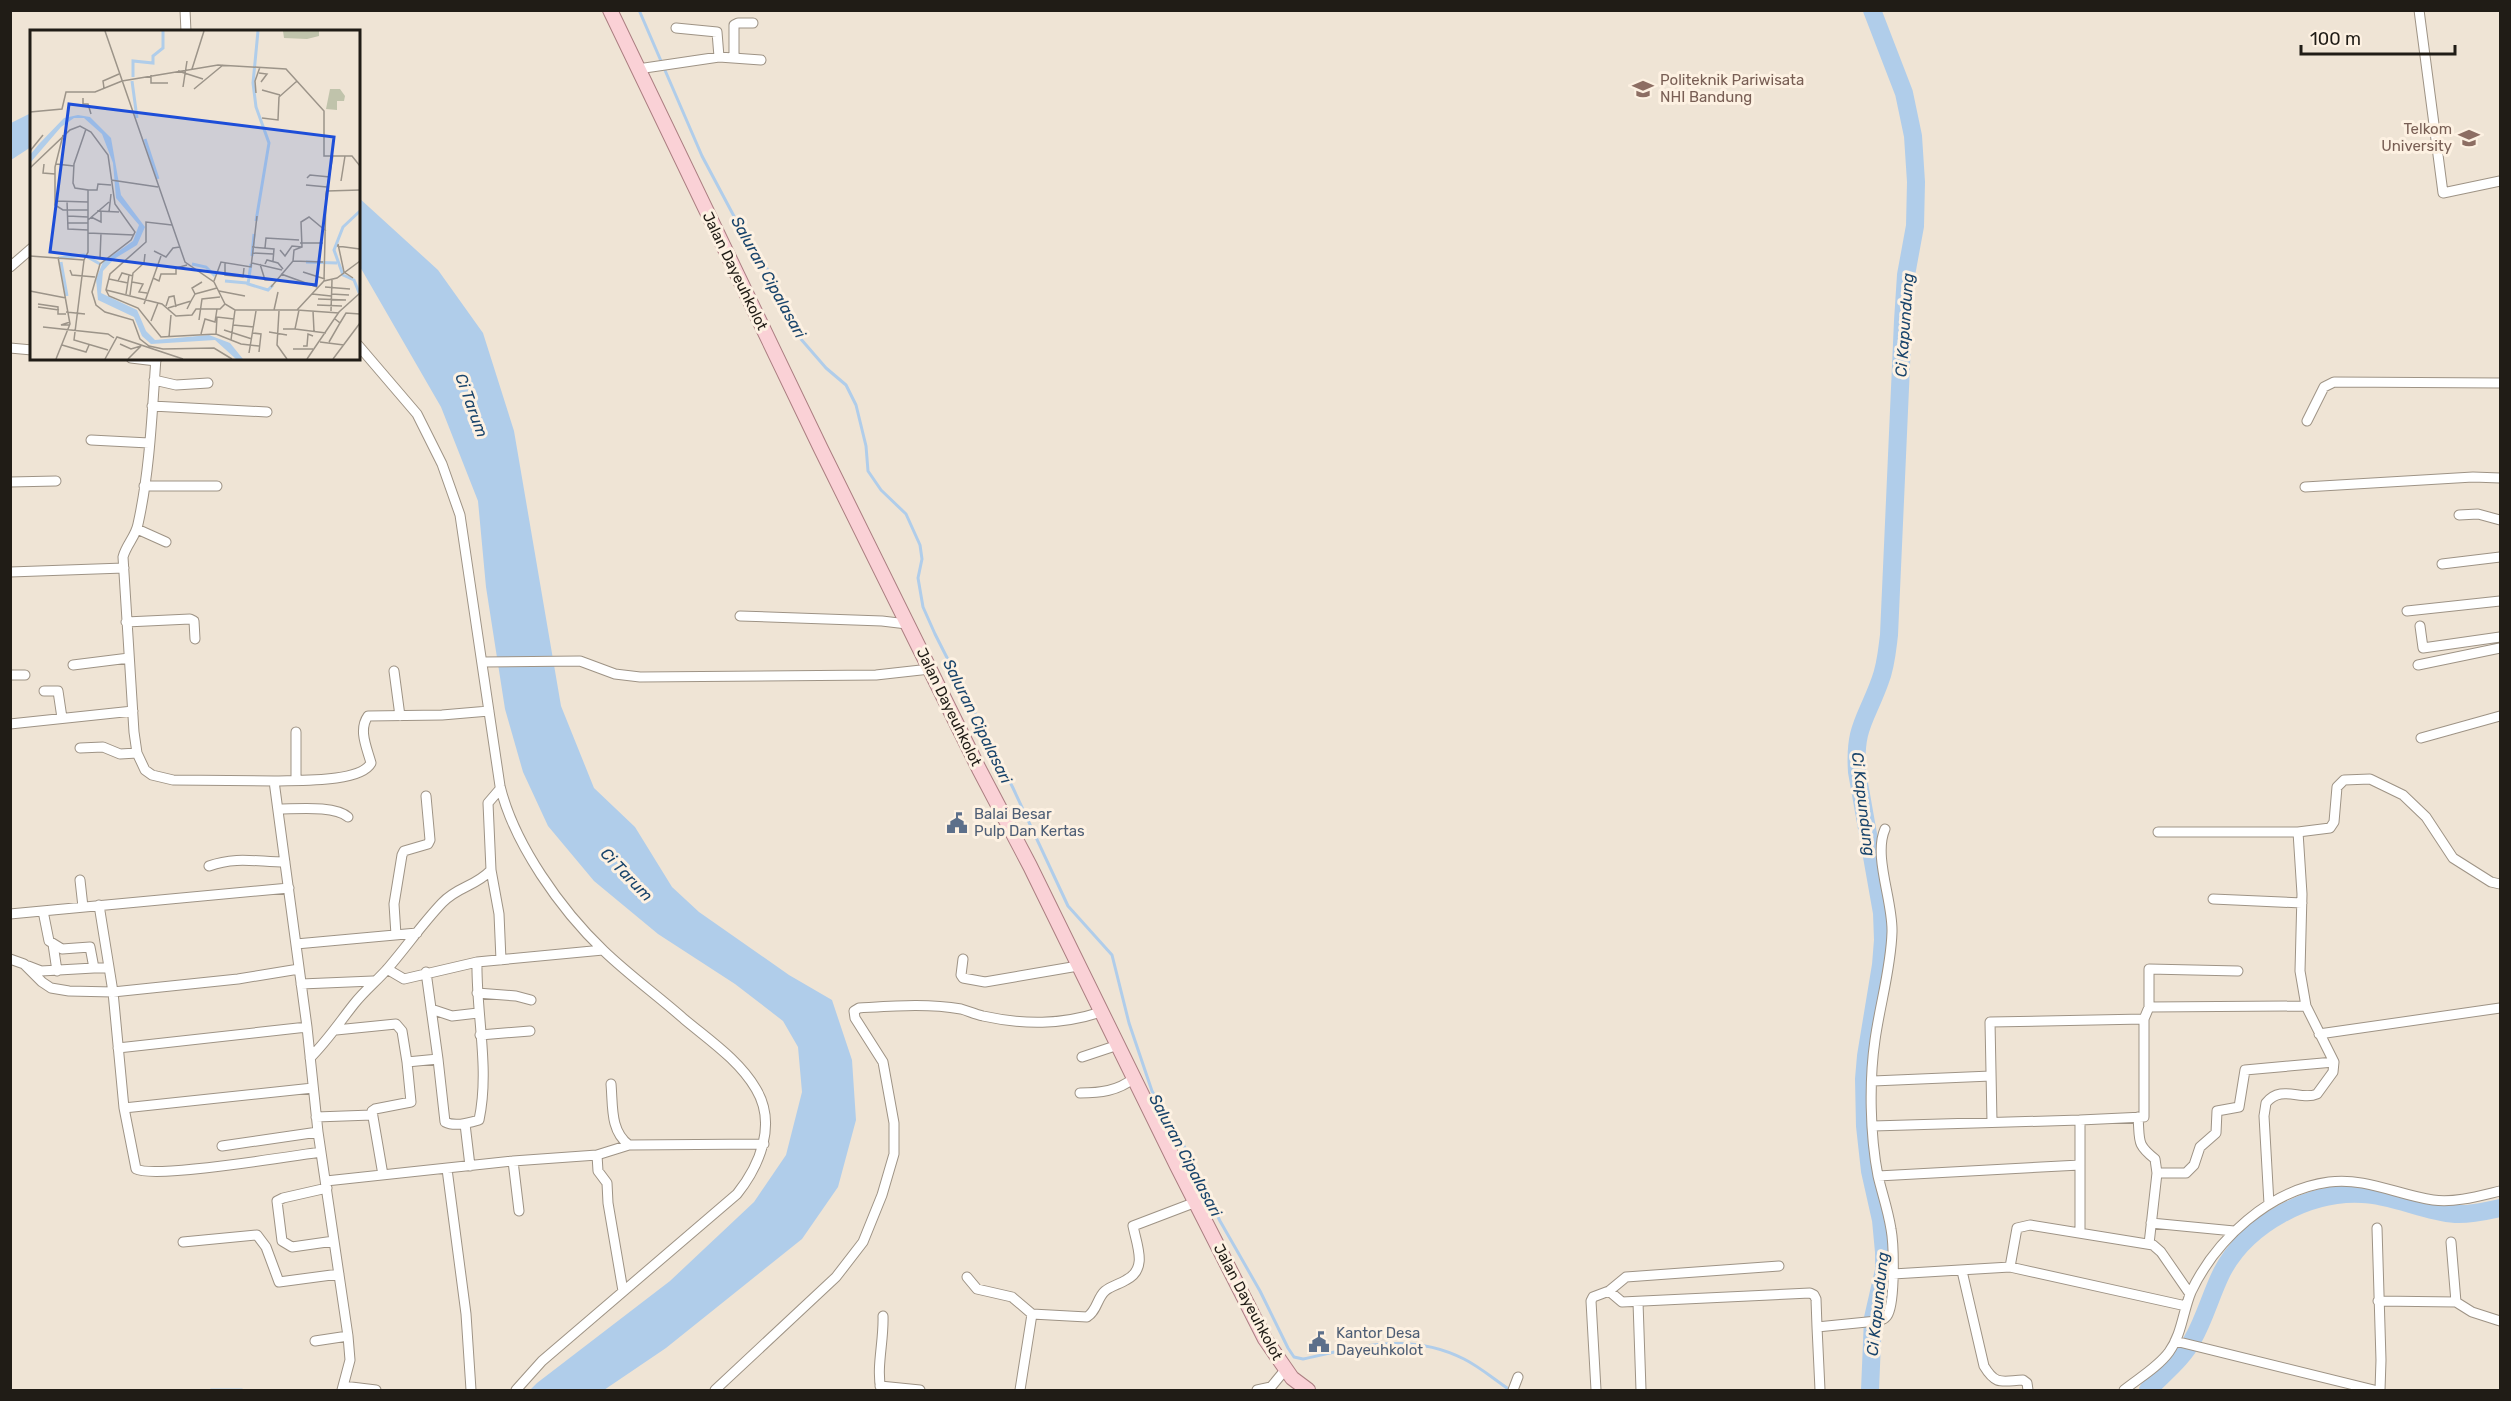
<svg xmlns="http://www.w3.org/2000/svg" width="2511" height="1401" viewBox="0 0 2511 1401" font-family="Rubik,sans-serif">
  <rect width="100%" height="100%" fill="#efe4d5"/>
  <!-- water -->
  <path fill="#b0cdea" d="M 31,113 L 31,147 L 11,160 L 11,123 Z
    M 358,197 L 438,270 L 483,333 L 514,431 L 561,706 L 594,788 L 635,827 L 672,887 L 699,912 L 789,975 L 832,1000 L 852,1060 L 856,1120 L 838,1187 L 802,1239 L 666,1348 L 604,1390 L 530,1390 L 537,1383 L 670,1281 L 754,1202 L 786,1155 L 802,1092 L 798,1047 L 783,1021 L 735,984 L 658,934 L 594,881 L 548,826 L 523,772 L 505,709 L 486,587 L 478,501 L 441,407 L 359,265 Z"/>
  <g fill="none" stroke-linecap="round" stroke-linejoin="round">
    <!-- stream -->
    <path stroke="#b0cdea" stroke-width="3" d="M 639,10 L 702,156 L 745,237 L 770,273 L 800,338 L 826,368 L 846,385 L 856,405 L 866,446 L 868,471 L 881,490 L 906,514 L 920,545 L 922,559 L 918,578 L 923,607 L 935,634 L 1013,788 L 1068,906 L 1112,955 L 1129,1023 L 1152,1091 L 1183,1144 L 1220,1221 L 1260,1291 L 1288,1348 L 1294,1357 L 1303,1359 C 1359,1347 1409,1331 1464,1359 C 1480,1367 1495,1380 1510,1390
      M 211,1390 L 242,1390"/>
    <!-- river -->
    <path stroke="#b0cdea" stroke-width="18" d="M 1870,1390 L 1873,1318 L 1884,1270 L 1884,1252 L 1881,1220 L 1870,1171 L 1865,1126 L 1864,1079 L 1866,1056 L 1881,965 L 1883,940 L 1882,913 L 1857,772 C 1854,727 1866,720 1880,681 C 1886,666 1887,651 1889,635 L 1903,321 L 1906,275 L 1915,226 L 1916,182 L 1913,136 L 1904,93 L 1872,10
      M 2148,1390 C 2163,1374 2183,1359 2193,1339 C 2205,1318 2211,1294 2222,1272 C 2247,1224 2309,1191 2362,1194 C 2394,1195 2424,1212 2455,1214 C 2471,1215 2486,1211 2500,1208"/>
    <defs>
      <path id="street" d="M 185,10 L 186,32
        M 2419,10 L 2443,193 L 2500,181
        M 676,28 L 717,32 L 719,57
        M 734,57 L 734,25 L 738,23 L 753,23
        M 638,69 L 719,57 L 761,60
        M 10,267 L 32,248
        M 358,345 L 417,414 L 442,464 L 460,515 L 500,786 C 514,844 561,910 604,951 C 629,975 658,996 684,1019 C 709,1040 739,1060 756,1089 C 777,1124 760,1165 737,1194 L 542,1361 L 516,1390
        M 10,348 L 32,350
        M 131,358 L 156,361
        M 156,358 C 152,413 150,470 138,524 C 136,536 126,545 123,557 L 134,732 L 137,753 L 145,770 L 152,775 L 173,780 L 274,781 L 307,1027 L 318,1132 L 348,1336 L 350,1360 L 342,1390
        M 154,380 L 176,385 L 208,383
        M 152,406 L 267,412
        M 2307,421 L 2324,387 L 2334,382 L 2500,383
        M 91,440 L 149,443
        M 10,482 L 56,481
        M 144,486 L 217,486
        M 2305,487 L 2473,477 L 2500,478
        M 2459,515 L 2478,514 L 2500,520
        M 137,529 L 166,542
        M 2442,564 L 2500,557
        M 10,572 L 124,568
        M 2407,611 L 2500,601
        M 740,616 L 882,621 L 907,624
        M 126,622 L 190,619 L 194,621 L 195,639
        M 2420,626 L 2423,648 L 2500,637
        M 482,662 L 580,661 L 615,674 L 640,677 L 876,675 L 930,669
        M 73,665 L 129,658
        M 2418,665 L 2500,648
        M 394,671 L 400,716
        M 10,675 L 25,675
        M 44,691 L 58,691 L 62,718
        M 10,724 L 133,711
        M 2421,738 L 2500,716
        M 80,748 L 103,747 L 120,754 L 137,753
        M 296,780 L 296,732
        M 274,781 C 296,780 360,783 371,763 C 367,748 358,730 368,716 L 442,715 L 489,711
        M 500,789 L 488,803 L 491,870 L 499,914 L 501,960
        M 278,809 C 296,809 335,805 348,817
        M 2158,832 L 2298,832 L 2330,828 L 2334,822 L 2337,787 L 2344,780 L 2370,779 L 2403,795 L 2426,817 L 2453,858 L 2491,882 L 2500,884
        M 209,866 C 236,856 258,862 285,862
        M 80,880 L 83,907
        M 2213,899 L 2302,903
        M 99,905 L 113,992 L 124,1108 L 136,1169 C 155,1179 291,1156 321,1152
        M 43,911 L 49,941 L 62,949 L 90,947 L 94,968 L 109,968
        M 10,914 L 289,888
        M 396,935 L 394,904 L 402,855 L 404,851 L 428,844 L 430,840 L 426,796
        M 53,944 L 57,971
        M 296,944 L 417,933
        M 10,959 L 24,964 L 42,982 L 51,988 L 69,991 L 113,992 L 238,979 L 299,969
        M 963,959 L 961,975 L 963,978 L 985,982 L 1078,966
        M 28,966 L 41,971 L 94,968
        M 387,969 L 404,979 L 477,962 L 603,950
        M 301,984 L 373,981
        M 477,993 L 516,996 L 531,1000
        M 2149,1007 L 2149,969 L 2238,971
        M 431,1009 L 452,1016 L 478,1013
        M 336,1030 L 396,1024 L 402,1031 L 407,1062 L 438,1059 L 426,972
        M 2319,1034 L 2500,1008
        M 480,1035 L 530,1031
        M 118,1048 L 307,1027
        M 1082,1057 L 1118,1045
        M 310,1058 C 327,1041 339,1023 354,1004 C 365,990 378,980 389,967 C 407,946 423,923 442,903 C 458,886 475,887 491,870
        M 438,1059 L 445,1122 C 455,1127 468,1123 479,1120 C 490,1069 476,1014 477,962
        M 1873,1081 L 1991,1076
        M 611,1084 C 613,1106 610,1131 629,1145
        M 1080,1093 C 1100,1093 1118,1091 1134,1078
        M 124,1108 L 313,1088
        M 316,1117 L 372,1115
        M 2138,1117 C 2140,1141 2136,1144 2155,1159 L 2157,1173 L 2186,1173 L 2194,1165 L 2200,1147 L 2216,1133 L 2217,1111 L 2239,1107 L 2245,1070 L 2334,1062
        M 2080,1120 L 2144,1117 L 2144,1019
        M 1992,1122 L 1990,1022 L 2144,1019 L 2149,1007 L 2306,1006
        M 465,1124 L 470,1166
        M 1873,1126 L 2080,1120 L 2080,1233
        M 222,1146 L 318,1132
        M 597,1155 L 598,1171 L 607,1183 L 608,1203 L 623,1291
        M 513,1161 L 519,1211
        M 447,1169 L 466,1314 L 471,1390
        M 383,1175 L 372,1111 L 375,1109 L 411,1102 L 407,1062
        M 1878,1176 L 2080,1165
        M 326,1181 L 513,1161 L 597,1155 L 629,1145 L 764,1144
        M 327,1188 L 283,1198 L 277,1201 L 282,1241 L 292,1247 L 334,1241
        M 2269,1204 L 2264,1116 L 2266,1103 C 2281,1084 2301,1101 2317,1094 L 2333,1072 L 2334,1062 L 2306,1006 L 2300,971 L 2302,894 L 2298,832
        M 2151,1223 L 2234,1231
        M 2377,1228 L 2381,1360 L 2380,1390
        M 183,1242 L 257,1235 L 266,1247 L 279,1282 L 339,1274
        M 2451,1242 L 2456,1302
        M 2149,1244 L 2157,1173
        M 2010,1267 L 2017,1228 L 2030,1225 L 2153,1245 L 2161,1252 L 2190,1294
        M 1962,1271 L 1984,1366 C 1996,1386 2002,1381 2023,1380 L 2027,1383 L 2028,1390
        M 1893,1274 L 2010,1267 L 2186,1306
        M 967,1277 L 977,1289 L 1012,1297 L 1032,1314 L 1087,1317 C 1097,1311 1097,1298 1105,1291 C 1111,1286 1120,1284 1126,1280 C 1148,1269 1137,1246 1133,1226 L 1196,1202
        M 1609,1291 L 1626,1277 L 1779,1266
        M 2378,1301 L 2456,1302 L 2472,1312 L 2500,1321
        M 1638,1302 L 1641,1390
        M 1817,1327 L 1820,1390
        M 315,1341 L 348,1336
        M 2175,1341 L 2374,1390
        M 343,1386 L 376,1390
        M 880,1386 L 920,1390
        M 715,1390 L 836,1277 L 863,1242 L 882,1195 L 894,1154 L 894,1123 L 883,1062 L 855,1018 L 854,1011 L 859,1008 C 893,1006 927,1003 961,1009 C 968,1011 975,1014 983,1016 C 1024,1025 1061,1025 1101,1012
        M 881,1390 C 876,1367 884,1341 883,1316
        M 1020,1390 L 1032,1314
        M 1257,1390 L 1271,1387 L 1285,1370
        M 1513,1390 L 1518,1377
        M 1596,1390 L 1591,1301 L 1593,1297 L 1609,1291 L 1622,1302 L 1810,1293 L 1814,1295 L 1816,1299 L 1817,1327 L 1877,1321 C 1881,1320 1886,1319 1888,1314 C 1895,1300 1894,1245 1891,1229 C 1888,1210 1882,1193 1878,1176 C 1870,1135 1869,1081 1875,1040 C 1880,1004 1891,968 1892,932 C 1893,901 1873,856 1885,829
        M 2124,1390 C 2139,1378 2158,1367 2169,1352 C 2182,1334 2183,1311 2191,1292 C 2216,1239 2270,1190 2329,1182 C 2365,1177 2398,1195 2433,1200 C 2455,1203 2479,1196 2500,1191"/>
      <path id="primary" d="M 610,10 L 821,449 L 979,769 L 1030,866 L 1177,1166 L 1265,1339 L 1292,1378 L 1308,1390"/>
    </defs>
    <!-- street casing -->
    <use href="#street" stroke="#9e9385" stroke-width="11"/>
    <!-- primary casing -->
    <use href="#primary" stroke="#ab7e81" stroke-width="16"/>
    <!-- street -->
    <use href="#street" stroke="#fff" stroke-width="9"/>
    <!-- primary -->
    <use href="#primary" stroke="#fad1d6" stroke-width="14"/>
  </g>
  <!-- icons -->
  <defs>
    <symbol id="university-bare" viewBox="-9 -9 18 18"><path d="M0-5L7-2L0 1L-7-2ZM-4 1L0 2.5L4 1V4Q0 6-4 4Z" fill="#8d6e63" stroke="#fdf1e2" stroke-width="2.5" paint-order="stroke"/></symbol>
    <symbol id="civic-bare" viewBox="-9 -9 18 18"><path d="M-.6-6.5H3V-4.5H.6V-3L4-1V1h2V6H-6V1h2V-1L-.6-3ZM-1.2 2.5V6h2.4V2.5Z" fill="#5c6f8a" stroke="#fdf1e2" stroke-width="2.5" paint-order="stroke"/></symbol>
  </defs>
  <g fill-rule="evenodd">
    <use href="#university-bare" x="1628" y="74" width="30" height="30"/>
    <use href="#university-bare" x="2454" y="123" width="30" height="30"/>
    <use href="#civic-bare" x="942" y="808" width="30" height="30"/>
    <use href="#civic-bare" x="1304" y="1327" width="30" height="30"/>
  </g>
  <g text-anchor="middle" stroke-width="6" stroke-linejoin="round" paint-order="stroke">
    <!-- education labels -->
    <g font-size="15" fill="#785e54" stroke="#fdf1e2" text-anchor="start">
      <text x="1660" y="85">Politeknik Pariwisata<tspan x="1660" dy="17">NHI Bandung</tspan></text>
      <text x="2452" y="134" text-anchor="end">Telkom<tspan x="2452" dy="17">University</tspan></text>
    </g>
    <!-- street labels -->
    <g font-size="15" fill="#201c16" stroke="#fdf1e2">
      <text transform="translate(735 271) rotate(64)" y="5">Jalan Dayeuhkolot</text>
      <text transform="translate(949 707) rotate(64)" y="5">Jalan Dayeuhkolot</text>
      <text transform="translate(1248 1302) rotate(62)" y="5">Jalan Dayeuhkolot</text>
    </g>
    <!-- service labels -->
    <g font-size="15" fill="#4e5e75" stroke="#fdf1e2" text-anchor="start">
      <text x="974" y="819">Balai Besar<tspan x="974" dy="17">Pulp Dan Kertas</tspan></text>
      <text x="1336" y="1338">Kantor Desa<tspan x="1336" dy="17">Dayeuhkolot</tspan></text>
    </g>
    <!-- water labels -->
    <g font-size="16" font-style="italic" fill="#19446b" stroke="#fdf1e2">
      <text transform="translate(769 277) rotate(61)" y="6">Saluran Cipalasari</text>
      <text transform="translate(1904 325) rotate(-86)" y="6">Ci Kapundung</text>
      <text transform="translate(472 405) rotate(70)" y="6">Ci Tarum</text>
      <text transform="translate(978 721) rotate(64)" y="6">Saluran Cipalasari</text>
      <text transform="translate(1864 804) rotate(83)" y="6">Ci Kapundung</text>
      <text transform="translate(627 874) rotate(46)" y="6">Ci Tarum</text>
      <text transform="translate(1186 1155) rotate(62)" y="6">Saluran Cipalasari</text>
      <text transform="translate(1877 1304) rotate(-84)" y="6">Ci Kapundung</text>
    </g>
  </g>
  <!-- overview -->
  <g transform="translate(30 30)">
    <rect width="330" height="330" fill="#efe4d5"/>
    <path d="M 253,1 L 289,1 L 289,6 L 277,9 L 254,8 ZM 300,59 L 310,59 L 315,66 L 314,71 L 307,71 L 307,80 L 296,79 Z" fill="#c0c3ab"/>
    <path d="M 48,85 L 60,87 L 81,108 L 91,165 L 115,197 L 107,215 L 84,229 L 73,241 L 71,263 L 107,280 L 116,301 L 125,310 L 179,305 L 200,313 L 213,329 L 206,329 L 185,310 L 121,314 L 112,306 L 104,287 L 68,270 L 66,249 L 73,232 L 103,211 L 109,195 L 86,168 L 83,133 L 72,104 L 54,88 L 44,88 L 31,97 L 0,133 L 0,125 L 9,114 L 34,88 Z" fill="#b0cdea"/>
    <path fill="none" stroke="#b0cdea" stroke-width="3" d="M 103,47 L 103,31 L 123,33 L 123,26 L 133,18 L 133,1M 102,51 L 107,88M 115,109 L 128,149M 330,181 L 313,197 L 304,220 L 313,245 L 324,250 L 330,265M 226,191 L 239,113 L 226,77 L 223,53 L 228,1M 222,226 L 224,204M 29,228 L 54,225 L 70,234M 31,232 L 37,266M 276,232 L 307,233M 162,234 L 176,237 L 185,246M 221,234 L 218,254 L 238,260 L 243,255M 195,251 L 217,253"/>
    <path fill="none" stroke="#9c9489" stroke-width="1.5" d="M 75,1 L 155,232 L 184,252 L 195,274 L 205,280 L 267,280 L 294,251 L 307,248 L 330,231M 162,39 L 174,1M 148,41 L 173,49M 229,43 L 237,44 L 231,52M 121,45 L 121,53 L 138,53M 92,51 L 188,35 L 256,39 L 294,81 L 294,126 L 322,126 L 330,136M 153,57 L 157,31M 74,58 L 73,51 L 89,44M 164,59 L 193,35M 232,60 L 250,65M 226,63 L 225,51 L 230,37M 53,68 L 53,74 L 58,74 L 61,84M 0,82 L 32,79 L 36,62 L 65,62 L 92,51M 232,88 L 248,90 L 249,67 L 267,51M 33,105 L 25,137 L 25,175 L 33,180 L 58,180M 0,121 L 13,105M 14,134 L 13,143 L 25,144M 26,134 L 44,136M 0,138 L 40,100 L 50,96 L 61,102 L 78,125 L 85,174 L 105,202 L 101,210 L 70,234 L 62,262 L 66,275 L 75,282 L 103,290 L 110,309 L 119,316 L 133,319 L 184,318 L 202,329M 277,148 L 280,145 L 300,147M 81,150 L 128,157M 311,151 L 315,126M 276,155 L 297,157M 58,160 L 67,160 L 68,154 L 81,155M 297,161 L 330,160M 25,171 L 58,172M 37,171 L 38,199 L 58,200M 67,181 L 89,182M 79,182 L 81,164M 38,186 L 58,187M 61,187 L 71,192 L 71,182M 58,190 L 79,172M 37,193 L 58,193M 142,195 L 116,192 L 116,212 L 80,244 L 76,260 L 79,266 L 108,278 L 131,307 L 186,304 L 211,314 L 229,316M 58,203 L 104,205M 270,213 L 293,213M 308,214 L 314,242 L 323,248M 307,216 L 330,219M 222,217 L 244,219 L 243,231M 235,218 L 236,208 L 269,210M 250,220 L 255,226 L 262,216 L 272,217M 124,221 L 136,227 L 143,218 L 150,217M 222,223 L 243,224M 0,226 L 54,230 L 44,310 L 78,320M 70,228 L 71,203M 54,230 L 58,222 L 58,160 L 45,158 L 43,153 L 44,134 L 56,99M 263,231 L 264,220 L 272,217 L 271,192 L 279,187 L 296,201M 195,233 L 195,245 L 213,247 L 214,238M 222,233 L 252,240M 230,234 L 235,250 L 243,250M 235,234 L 237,230 L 248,233 L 253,239M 40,240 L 42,245 L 65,247M 273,242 L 295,249M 251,244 L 287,257M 123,248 L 129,251 L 131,244 L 146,244 L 146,238 L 157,235M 79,249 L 98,253M 88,251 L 92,243 L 103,246M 184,251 L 191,232 L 221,237 L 227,186M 294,251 L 296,164 L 303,125M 102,252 L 113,254 L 109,262 L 117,263M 241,257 L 263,231 L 293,232M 295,257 L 320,259M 76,260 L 132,274 L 146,286 L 162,285 L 166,279 L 190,279 L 195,274M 0,261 L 36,268M 189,261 L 215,266M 96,264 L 99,245M 165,264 L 187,258M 282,264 L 301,266M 301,264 L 319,265M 100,265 L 103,243 L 114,233 L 115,224M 288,269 L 316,270M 161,271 L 165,264 L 162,258 L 172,252M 8,274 L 28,277 L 28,284 L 36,284M 114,274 L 131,226M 287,275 L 312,276M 136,276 L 139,267 L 144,266 L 146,277M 8,277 L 29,280M 138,278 L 161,271 L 157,279M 244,280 L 248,262M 267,280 L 309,283M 249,281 L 247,315 L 257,329M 283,281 L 284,301M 301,281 L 302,250M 36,282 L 55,284M 169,290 L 172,269 L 190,267M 121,291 L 128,273M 40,292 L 31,295 L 40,295M 310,293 L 316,283 L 330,284M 203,295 L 224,297M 13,297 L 78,304 L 84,308M 253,299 L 265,299 L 269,280M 265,299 L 296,303M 194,300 L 222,309M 239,302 L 257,305M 223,303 L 231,304 L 229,322M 171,304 L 175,289 L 185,292 L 187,279M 186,304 L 187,287 L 204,289M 139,307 L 141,285M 201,310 L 205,280M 290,312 L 314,315M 299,312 L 310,293 L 305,289M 90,314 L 101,319 L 111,316 L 98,329M 32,315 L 56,322 L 59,315M 273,316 L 277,316 L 278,304 L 283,306M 263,319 L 283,319M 219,323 L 226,281M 26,329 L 40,294 L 28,227M 75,329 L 87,307 L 153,329M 277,329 L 309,282 L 330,263M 303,329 L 330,293"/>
    <path fill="#1d4ed8" fill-opacity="0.15" stroke="#1d4ed8" stroke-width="3" d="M 39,74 L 304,107 L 286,255 L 20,222 Z"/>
    <rect width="330" height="330" fill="none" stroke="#201c16" stroke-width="3"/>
  </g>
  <!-- border -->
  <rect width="2511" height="1401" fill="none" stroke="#201c16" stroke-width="24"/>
  <!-- scale -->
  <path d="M2301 45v9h154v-9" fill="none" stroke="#201c16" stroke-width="3"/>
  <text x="2310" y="45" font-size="18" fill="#201c16" stroke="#fdf1e2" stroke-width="4.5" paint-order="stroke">100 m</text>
</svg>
